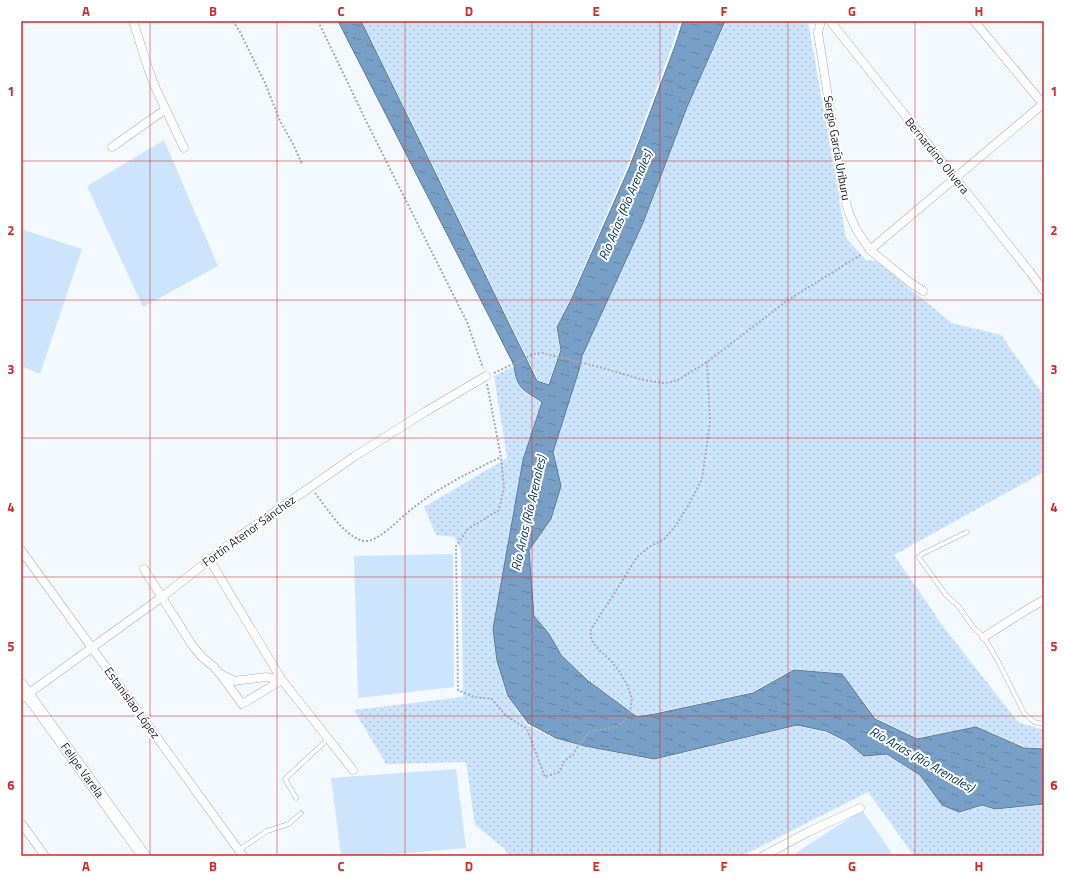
<svg xmlns="http://www.w3.org/2000/svg" width="1065" height="877" viewBox="0 0 1065 877" font-family="'Titillium Web',sans-serif">
  <defs>
    <pattern id="grass-dots" width="8" height="8" patternUnits="userSpaceOnUse"><rect width="8" height="8" fill="#cce5fd"/><path d="M2 2h.1M6 6h.1" fill="none" stroke="#afc4d9" stroke-width="1.8" stroke-linecap="round"/></pattern>
    <pattern id="water-ripples" width="26" height="14" patternUnits="userSpaceOnUse"><rect width="26" height="14" fill="#78a0c6"/><path d="M2 4q2-2 4 0t4 0M15 11q2-2 4 0t4 0" fill="none" stroke="#6282a1"/></pattern>
  </defs>
  <rect width="100%" height="100%" fill="#f4f9fe"/>
  <!-- grass -->
  <path fill="url(#grass-dots)" d="M 362,21 L 680,21 L 672,46 L 629,162 L 571,297 L 556,327 L 560,350 L 548,384 L 538,380 Z
    M 726,21 L 808,21 L 846,238 L 866,260 L 876,261 L 952,323 L 1001,335 L 1044,396 L 1044,472 L 894,555 L 945,629 L 1018,722 L 1044,730 L 1044,748 L 1025,747 L 976,727 L 917,738 L 876,718 L 842,674 L 794,669 L 752,692 L 655,713 L 637,716 L 587,679 L 561,655 L 549,634 L 535,616 L 529,550 L 552,519 L 561,486 L 553,452 L 579,370 L 582,356 L 644,223 L 687,107 Z
    M 514,366 C 517,389 523,390 541,403 L 523,460 L 493,629 L 496,661 L 507,696 L 527,725 L 556,739 L 584,746 L 653,760 L 797,726 L 825,732 L 845,742 L 864,756 L 887,754 L 919,775 L 941,805 L 959,812 L 982,806 L 995,810 L 1044,805 L 1044,856 L 914,856 L 868,792 L 742,856 L 508,856 L 506,850 L 475,825 L 466,762 L 386,764 L 354,710 L 463,697 L 461,549 L 454,537 L 436,535 L 424,507 L 507,458 L 494,376 Z"/>
  <!-- garden -->
  <path fill="#cce5fd" d="M 164,140 L 218,266 L 143,307 L 87,186 Z
    M 21,229 L 82,249 L 40,374 L 21,366 Z
    M 453,554 L 454,687 L 358,698 L 354,556 Z
    M 456,769 L 466,848 L 373,856 L 341,856 L 331,778 Z
    M 862,810 L 894,856 L 791,856 Z"/>
  <!-- water -->
  <path fill="url(#water-ripples)" stroke="#5d7a96" d="M 338,21 L 361,21 L 537,381 L 549,385 L 561,350 L 557,327 L 571,300 L 630,166 L 675,46 L 683,21 L 725,21 L 687,107 L 643,223 L 582,356 L 579,370 L 553,452 L 561,486 L 551,519 L 529,550 L 534,616 L 549,634 L 561,655 L 587,680 L 637,717 L 655,714 L 753,693 L 794,670 L 842,674 L 875,719 L 917,739 L 976,727 L 1024,748 L 1044,749 L 1044,804 L 995,809 L 982,805 L 959,812 L 942,805 L 920,775 L 887,754 L 864,756 L 846,741 L 826,731 L 797,725 L 654,759 L 585,746 L 556,738 L 528,723 L 508,696 L 497,661 L 493,629 L 523,460 L 542,402 C 523,389 517,390 514,365 Z"/>
  <g fill="none" stroke-linecap="round" stroke-linejoin="round">
    <defs>
      <path id="lane" d="M 967,532 L 922,554 L 919,557 L 920,559 L 946,595 L 959,607 L 973,627 L 984,637 L 999,663 L 1024,713 L 1034,722 L 1044,724
        M 296,798 L 285,779 L 328,739
        M 239,850 L 267,831 L 289,824 L 301,813"/>
      <path id="street" d="M 133,21 L 149,71 L 156,89 L 184,148
        M 821,21 L 818,33 L 843,193 L 849,213 L 856,229 L 870,250 L 908,281 L 923,291
        M 830,21 L 1030,272 L 1044,291
        M 974,21 L 1044,105
        M 112,147 L 166,109
        M 870,250 L 1044,103
        M 21,550 L 243,856
        M 209,559 L 282,680 L 242,704 L 221,675
        M 144,569 L 192,645 L 202,657 L 214,667 L 219,673 L 234,681 L 266,677 L 282,680 L 353,770
        M 984,637 L 1028,609 L 1044,600
        M 21,699 L 162,597 L 240,536 L 355,456 L 425,412 L 486,376
        M 21,823 L 45,856
        M 763,856 L 808,832 L 860,808"/>
      <g id="secondary">
        <path id="s1" d="M 21,685 L 144,856"/>
      </g>
    </defs>
    <!-- lane casing -->
    <use href="#lane" stroke="#a8b0b7" stroke-width="5"/>
    <!-- street casing -->
    <use href="#street" stroke="#a8b0b7" stroke-width="9"/>
    <!-- secondary casing -->
    <use href="#secondary" stroke="#a8b0b7" stroke-width="13"/>
    <!-- path -->
    <path stroke="#a7abaf" stroke-width="2" stroke-dasharray="2 2" stroke-linecap="butt" d="M 233,21 L 240,32 L 265,83 L 280,121 L 293,144 L 302,164
      M 318,21 L 369,127 L 467,322 L 483,368
      M 494,373 L 534,354 L 542,353 L 599,367 L 644,380 L 663,383 L 671,382 L 678,380 L 707,362 L 788,300 L 862,254
      M 487,384 L 501,457 L 504,487 L 499,510 L 468,529 L 456,546 L 458,690 L 474,697 L 492,699 L 505,715 L 527,729 L 545,777 L 559,772 L 565,760 L 573,755 L 576,749 L 589,732 L 616,727 L 624,722 L 630,712 L 632,699 L 627,684 L 619,671 L 611,661 L 597,648 L 592,641 L 590,632 L 593,626 L 614,594 L 637,557 L 649,547 L 664,539 L 677,524 L 689,504 L 702,479 L 710,422 L 707,362
      M 315,493 C 327,508 344,537 364,541 C 377,543 397,521 407,513 C 435,489 468,473 501,457"/>
    <!-- lane -->
    <use href="#lane" stroke="#fff" stroke-width="4"/>
    <!-- street -->
    <use href="#street" stroke="#fff" stroke-width="8"/>
    <!-- secondary -->
    <use href="#secondary" stroke="#fff" stroke-width="12"/>
  </g>
  <!-- grid -->
  <path fill="none" stroke="#d62828" stroke-width="1" stroke-opacity="0.55" d="M 150,21 L 150,856M 277,21 L 277,856M 405,21 L 405,856M 532,21 L 532,856M 660,21 L 660,856M 788,21 L 788,856M 915,21 L 915,856M 21,161 L 1044,161M 21,300 L 1044,300M 21,438 L 1044,438M 21,577 L 1044,577M 21,716 L 1044,716"/>
  <g text-anchor="middle" stroke-width="4" stroke-linejoin="round" paint-order="stroke">
    <!-- street labels -->
    <g font-size="12" fill="#1f2225" stroke="#fff">
      <text transform="translate(837 148) rotate(80)" y="4">Sergio García Uriburu</text>
      <text transform="translate(937 156) rotate(51)" y="4">Bernardino Olivera</text>
      <text transform="translate(249 531) rotate(-36)" y="4">Fortín Atenor Sánchez</text>
      <text transform="translate(132 703) rotate(54)" y="4">Estanislao López</text>
      <text dy="4" stroke="none"><textPath href="#s1" startOffset="105">Felipe Varela</textPath></text>
    </g>
    <!-- water labels -->
    <g font-size="13" font-style="italic" fill="#0c3c60" stroke="#fff">
      <text transform="translate(625 205) rotate(-67)" y="5">Río Arias (Río Arenales)</text>
      <text transform="translate(528 513) rotate(-77)" y="5">Río Arias (Río Arenales)</text>
      <text transform="translate(922 759) rotate(30)" y="5">Río Arias (Río Arenales)</text>
    </g>
  </g>
  <!-- border -->
  <rect width="1065" height="877" fill="none" stroke="#ffffff" stroke-width="44"/>
  <rect x="22" y="22" width="1021" height="833" fill="none" stroke="#d62828" stroke-width="1.5"/>
  <g font-size="13" text-anchor="middle" font-weight="bold" fill="#d62828">
    <text x="86" y="16">A</text>
    <text x="213" y="16">B</text>
    <text x="341" y="16">C</text>
    <text x="469" y="16">D</text>
    <text x="596" y="16">E</text>
    <text x="724" y="16">F</text>
    <text x="852" y="16">G</text>
    <text x="979" y="16">H</text>
    <text x="11" y="96">1</text>
    <text x="1054" y="96">1</text>
    <text x="11" y="235">2</text>
    <text x="1054" y="235">2</text>
    <text x="11" y="374">3</text>
    <text x="1054" y="374">3</text>
    <text x="11" y="512">4</text>
    <text x="1054" y="512">4</text>
    <text x="11" y="651">5</text>
    <text x="1054" y="651">5</text>
    <text x="11" y="790">6</text>
    <text x="1054" y="790">6</text>
    <text x="86" y="871">A</text>
    <text x="213" y="871">B</text>
    <text x="341" y="871">C</text>
    <text x="469" y="871">D</text>
    <text x="596" y="871">E</text>
    <text x="724" y="871">F</text>
    <text x="852" y="871">G</text>
    <text x="979" y="871">H</text>
  </g>
</svg>
